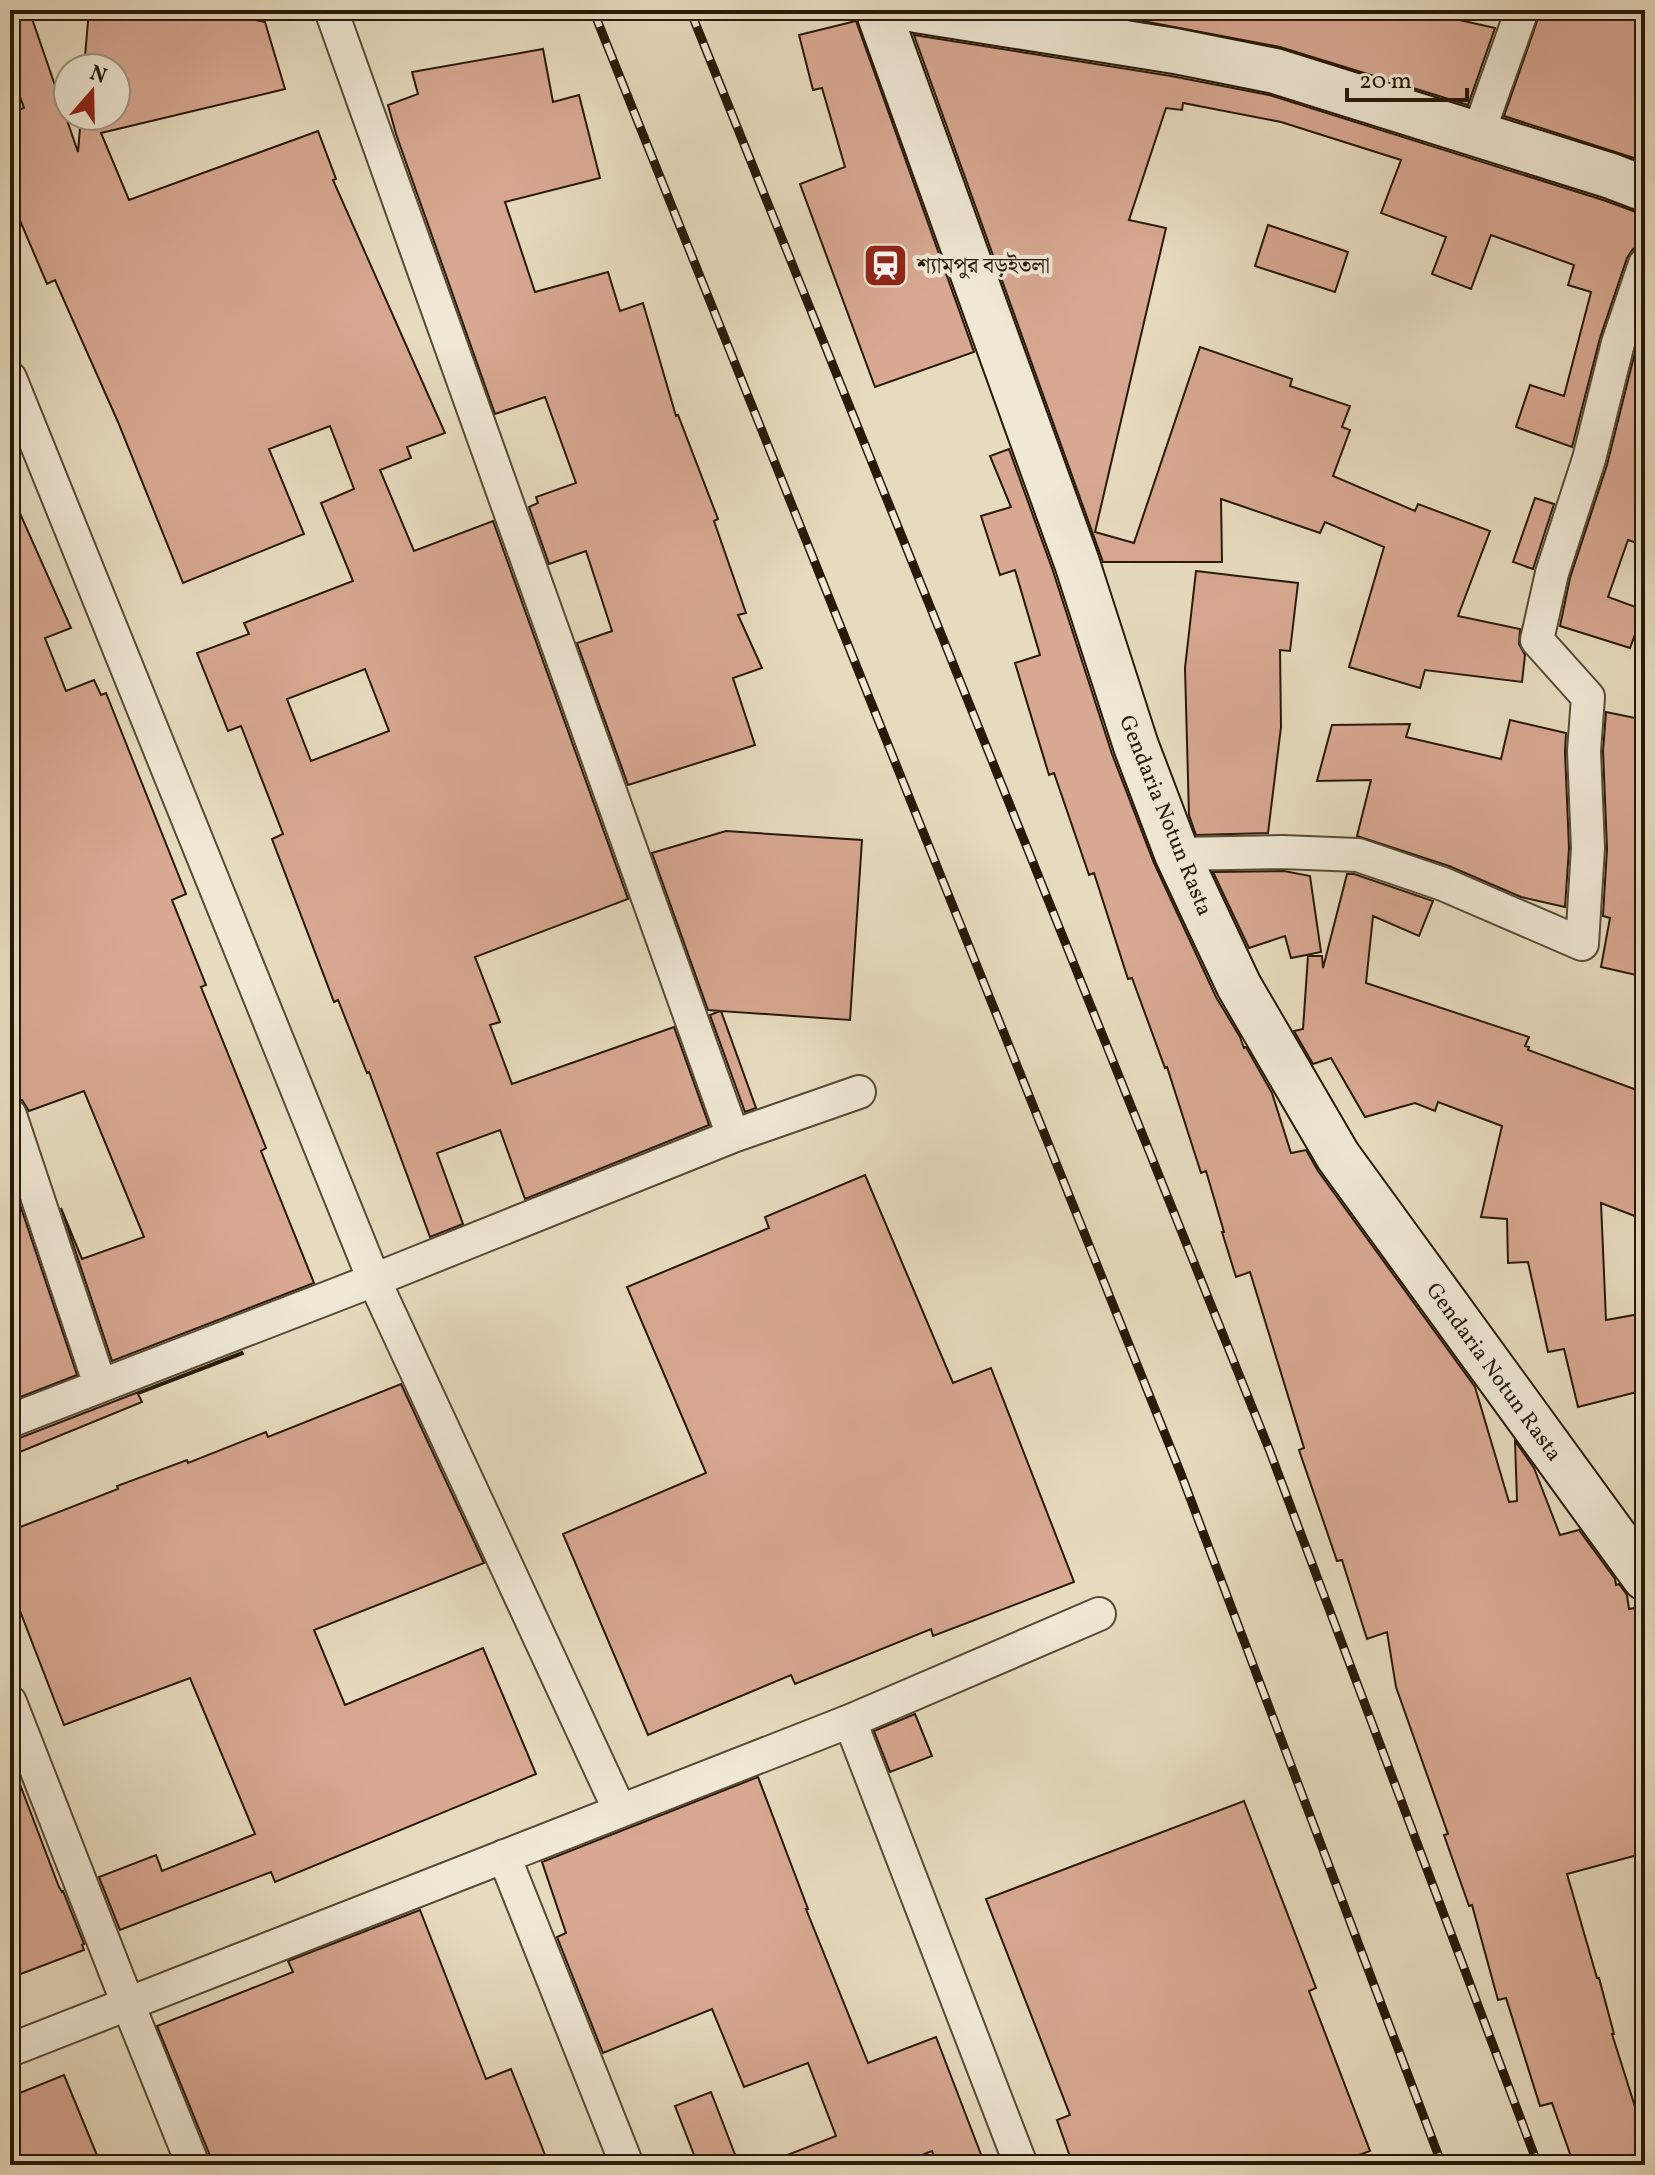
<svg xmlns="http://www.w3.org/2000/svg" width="1655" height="2175" viewBox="0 0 1655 2175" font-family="Vollkorn,'Noto Serif Bengali',serif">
  <rect width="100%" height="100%" fill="#e7dbbf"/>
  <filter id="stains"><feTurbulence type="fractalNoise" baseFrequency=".0025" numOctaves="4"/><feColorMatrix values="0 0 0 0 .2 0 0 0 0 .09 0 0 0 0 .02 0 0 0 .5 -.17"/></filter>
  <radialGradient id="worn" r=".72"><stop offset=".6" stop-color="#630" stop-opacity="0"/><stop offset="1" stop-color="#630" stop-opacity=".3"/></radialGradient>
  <!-- building -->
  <path fill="#d8a892" stroke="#281909" stroke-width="2" fill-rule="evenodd" d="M 10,10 L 29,10 L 78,152 L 81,116 L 116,116 L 116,68 L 84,68 L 89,10 L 209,10 L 265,22 L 285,89 L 101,133 L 129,200 L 318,131 L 336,179 L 333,180 L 445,433 L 407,447 L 411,458 L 380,470 L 414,551 L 493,521 L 628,899 L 475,957 L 500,1022 L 490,1025 L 512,1084 L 674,1027 L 709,1125 L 525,1199 L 500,1130 L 437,1153 L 463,1224 L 430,1237 L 369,1072 L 367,1073 L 338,1000 L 334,1002 L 272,839 L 283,834 L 241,726 L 228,731 L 197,653 L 249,634 L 244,623 L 353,581 L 321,503 L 354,489 L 330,426 L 269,449 L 304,534 L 183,583 L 118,422 L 55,280 L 47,284 L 10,197 L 10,113 L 24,108 L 10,69 ZM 365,669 L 389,731 L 311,761 L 287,699 Z
    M 1133,10 L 1415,10 L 1495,28 L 1468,105 L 1280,47 L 1132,19 Z
    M 1541,10 L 1645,10 L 1645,138 L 1637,159 L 1504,116 Z
    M 856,21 L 974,352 L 875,387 L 800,184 L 845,167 L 822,88 L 813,90 L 799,35 Z
    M 914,35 L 1171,76 L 1269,95 L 1603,200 L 1636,212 L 1645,213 L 1645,246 L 1633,249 L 1627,258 L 1600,338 L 1572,447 L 1516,427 L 1530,385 L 1564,396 L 1591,292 L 1568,285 L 1574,265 L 1491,235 L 1471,289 L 1432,274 L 1446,237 L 1381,213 L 1401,160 L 1281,122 L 1183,103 L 1182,110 L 1166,108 L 1129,220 L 1166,228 L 1095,532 L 1134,543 L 1200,347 L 1292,379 L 1290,386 L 1350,406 L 1342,427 L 1350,430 L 1333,476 L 1415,511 L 1418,504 L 1490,531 L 1458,616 L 1520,629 L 1519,644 L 1525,655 L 1522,682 L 1425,670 L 1420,688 L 1349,667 L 1384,547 L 1325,522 L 1320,533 L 1221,499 L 1222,562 L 1103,562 Z
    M 543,49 L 553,102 L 579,95 L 600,178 L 505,202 L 535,292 L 608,272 L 620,311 L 643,303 L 676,416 L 678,415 L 718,519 L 714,521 L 746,613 L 738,615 L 762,668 L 733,678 L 755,745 L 628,785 L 577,643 L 612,631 L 586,551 L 549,564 L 529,507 L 538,503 L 536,497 L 576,483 L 545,397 L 495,414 L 396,134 L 388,105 L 418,94 L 412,72 Z
    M 1268,225 L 1348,252 L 1335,292 L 1255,266 Z
    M 1645,323 L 1645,517 L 1637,543 L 1628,540 L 1608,597 L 1644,610 L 1630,648 L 1560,626 L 1570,578 L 1607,465 L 1636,348 Z
    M 1009,449 L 1053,571 L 1112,754 L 1154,863 L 1216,997 L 1240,1037 L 1244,1048 L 1246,1047 L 1272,1093 L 1291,1153 L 1306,1150 L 1318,1171 L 1475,1387 L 1509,1502 L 1517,1501 L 1515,1441 L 1534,1468 L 1560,1535 L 1579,1530 L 1615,1579 L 1616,1585 L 1619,1584 L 1627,1595 L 1629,1609 L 1645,1606 L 1645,1853 L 1567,1874 L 1597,1978 L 1599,1978 L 1614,2034 L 1612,2034 L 1637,2113 L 1645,2110 L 1645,2165 L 1574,2165 L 1552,2103 L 1540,2106 L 1506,1998 L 1498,2000 L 1472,1905 L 1469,1906 L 1444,1835 L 1448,1834 L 1396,1687 L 1387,1632 L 1367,1639 L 1342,1560 L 1337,1561 L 1299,1450 L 1304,1448 L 1250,1272 L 1236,1277 L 1222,1232 L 1224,1232 L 1206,1171 L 1201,1173 L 1167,1067 L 1165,1068 L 1132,978 L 1128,979 L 1094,873 L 1089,875 L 1054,773 L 1049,775 L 1015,663 L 1040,655 L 1015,570 L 1000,575 L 981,516 L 1011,507 L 990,456 Z
    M 10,491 L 71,628 L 45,638 L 66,691 L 94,680 L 101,695 L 106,693 L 186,894 L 172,900 L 206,985 L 201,987 L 266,1148 L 261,1151 L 314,1283 L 112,1361 L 61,1208 L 82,1259 L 144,1237 L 84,1091 L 29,1111 L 22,1100 L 10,1097 Z
    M 1535,498 L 1554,504 L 1533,569 L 1513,562 Z
    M 1196,571 L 1298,583 L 1290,651 L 1280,650 L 1281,727 L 1268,833 L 1196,835 L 1189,815 L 1185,668 Z
    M 1606,712 L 1645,720 L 1645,977 L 1601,967 L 1610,918 L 1603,916 L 1607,849 L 1603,751 Z
    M 1510,720 L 1566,733 L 1565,752 L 1569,848 L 1565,907 L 1521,897 L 1449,866 L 1357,836 L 1371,780 L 1317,781 L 1332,725 L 1410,724 L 1406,737 L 1501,759 Z
    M 726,831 L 862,840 L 850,1020 L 721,1011 L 756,1108 L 745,1112 L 710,1015 L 720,1011 L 708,1010 L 652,853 Z
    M 1284,871 L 1310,876 L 1321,952 L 1291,958 L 1285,936 L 1249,948 L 1213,872 Z
    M 1347,874 L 1354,874 L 1433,901 L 1419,936 L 1373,916 L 1366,983 L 1529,1037 L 1525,1046 L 1529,1047 L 1528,1050 L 1645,1093 L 1645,1220 L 1601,1203 L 1606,1320 L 1645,1313 L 1645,1390 L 1578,1407 L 1564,1349 L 1548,1352 L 1528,1262 L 1508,1263 L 1507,1219 L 1481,1217 L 1502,1126 L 1438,1102 L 1435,1111 L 1415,1103 L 1365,1117 L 1331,1058 L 1313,1064 L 1294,1031 L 1303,1029 L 1308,956 L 1322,956 L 1323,968 Z
    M 10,1175 L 77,1375 L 10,1401 Z
    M 865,1175 L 953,1383 L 991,1368 L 1074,1582 L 933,1636 L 931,1629 L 795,1684 L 791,1675 L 648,1735 L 563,1534 L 706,1473 L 627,1287 L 769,1228 L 765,1217 Z
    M 242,1352 L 243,1354 L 138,1394 L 142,1402 L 10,1456 L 10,1440 L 17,1439 Z
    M 401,1384 L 484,1563 L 314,1630 L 345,1705 L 483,1648 L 536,1774 L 275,1882 L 271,1872 L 120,1930 L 99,1877 L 156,1855 L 162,1871 L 255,1834 L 190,1678 L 64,1725 L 10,1585 L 10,1531 L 118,1489 L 117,1486 L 187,1460 L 188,1463 L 266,1432 L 268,1437 Z
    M 915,1714 L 932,1756 L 890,1772 L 874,1731 Z
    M 10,1766 L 13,1766 L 59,1887 L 62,1892 L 63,1891 L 84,1944 L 82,1945 L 84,1950 L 10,1978 Z
    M 758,1777 L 808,1909 L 806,1909 L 868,2063 L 936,2037 L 985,2165 L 937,2165 L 932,2151 L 896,2165 L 768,2165 L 767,2163 L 836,2136 L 808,2063 L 744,2087 L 712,2009 L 603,2053 L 557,1937 L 566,1933 L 542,1862 Z
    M 1244,1801 L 1316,1988 L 1309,1991 L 1370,2151 L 1332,2165 L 1073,2165 L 1057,2120 L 1070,2115 L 986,1899 Z
    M 420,1910 L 486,2079 L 511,2069 L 549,2165 L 212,2165 L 211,2158 L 157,2026 L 293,1972 L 288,1961 Z
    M 64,2075 L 101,2165 L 10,2165 L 10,2097 Z
    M 711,2092 L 739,2165 L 698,2165 L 675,2106 Z"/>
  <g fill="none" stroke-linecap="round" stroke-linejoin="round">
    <defs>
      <path id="minor" d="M 331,10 L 733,1136
        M 1105,40 L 1115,10
        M 1478,134 L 1522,10
        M 10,378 L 374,1280 L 620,1811
        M 1177,854 L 1282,852 L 1358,855 L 1443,884 L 1582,944 L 1588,848 L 1584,751 L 1588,697 L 1537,640 L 1552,573 L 1589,459 L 1618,343 L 1645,264
        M 10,1115 L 100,1385
        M 10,1421 L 374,1280 L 733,1136 L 859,1092
        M 10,1702 L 128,2004 L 193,2165
        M 850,1721 L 1021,2165
        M 504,1856 L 627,2165
        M 10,2050 L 850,1721 L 1099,1614"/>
      <path id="secondary" d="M 878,10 L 1077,563 L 1136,746 L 1177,854 L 1239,986 L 1338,1156 L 1645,1578
        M 916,10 L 1175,51 L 1275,71 L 1611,176 L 1645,189"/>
    </defs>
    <!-- minor casing -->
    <use href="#minor" stroke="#584a36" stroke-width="36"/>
    <!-- secondary casing -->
    <use href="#secondary" stroke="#281909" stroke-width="48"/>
    <!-- minor -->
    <use href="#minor" stroke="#efe8d5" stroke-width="32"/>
    <!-- secondary -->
    <use href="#secondary" stroke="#efe8d5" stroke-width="44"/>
    <defs>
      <path id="rail" d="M 593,10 L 1181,1474 L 1442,2165
        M 690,10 L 1269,1449 L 1538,2165"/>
    </defs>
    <!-- rail casing -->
    <use href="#rail" stroke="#281909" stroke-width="9"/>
    <!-- rail -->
    <use href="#rail" stroke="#efe8d5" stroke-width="6" stroke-dasharray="18" stroke-linecap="butt"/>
  </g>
  <!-- icons -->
  <defs>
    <symbol id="station-square" viewBox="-11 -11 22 22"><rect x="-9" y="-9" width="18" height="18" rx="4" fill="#8f2418" stroke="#efe8d5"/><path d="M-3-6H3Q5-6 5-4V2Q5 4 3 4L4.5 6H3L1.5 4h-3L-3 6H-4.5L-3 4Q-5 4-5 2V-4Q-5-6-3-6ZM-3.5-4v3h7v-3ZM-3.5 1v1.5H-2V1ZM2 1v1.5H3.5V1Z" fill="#fff"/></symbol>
  </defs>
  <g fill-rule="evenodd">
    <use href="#station-square" x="860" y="240" width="51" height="51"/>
  </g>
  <g text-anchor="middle" stroke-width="8" stroke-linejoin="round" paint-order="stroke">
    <!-- poi labels -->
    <g font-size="22" fill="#281909" stroke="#efe8d5" text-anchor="start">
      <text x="917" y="273">শ্যামপুর বড়ইতলা</text>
    </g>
    <!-- street labels -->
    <g font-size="22" fill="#281909" stroke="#efe8d5">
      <text transform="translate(1167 815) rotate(68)" y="8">Gendaria Notun Rasta</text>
      <text transform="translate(1495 1371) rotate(54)" y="8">Gendaria Notun Rasta</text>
    </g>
  </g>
  <!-- margin -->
  <rect width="1655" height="2175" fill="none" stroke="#e7dbbf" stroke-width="40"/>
  <rect x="12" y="12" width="1631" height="2151" fill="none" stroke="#281909" stroke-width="4"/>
  <rect x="20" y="20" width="1615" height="2135" fill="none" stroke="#281909" stroke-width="2"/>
  <!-- north arrow -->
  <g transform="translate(92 92) rotate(20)"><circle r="38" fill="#efe8d5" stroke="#9f9583" stroke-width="2"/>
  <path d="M0-6L14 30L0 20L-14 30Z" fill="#8f2418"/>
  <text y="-12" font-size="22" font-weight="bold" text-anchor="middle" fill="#281909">N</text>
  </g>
  <!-- scale -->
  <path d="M1347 88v12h120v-12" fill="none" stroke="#281909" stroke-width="4"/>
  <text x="1359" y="88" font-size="24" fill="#281909" stroke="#efe8d5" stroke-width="6" paint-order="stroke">20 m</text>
  <rect width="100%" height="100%" filter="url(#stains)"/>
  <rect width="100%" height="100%" fill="url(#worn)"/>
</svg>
